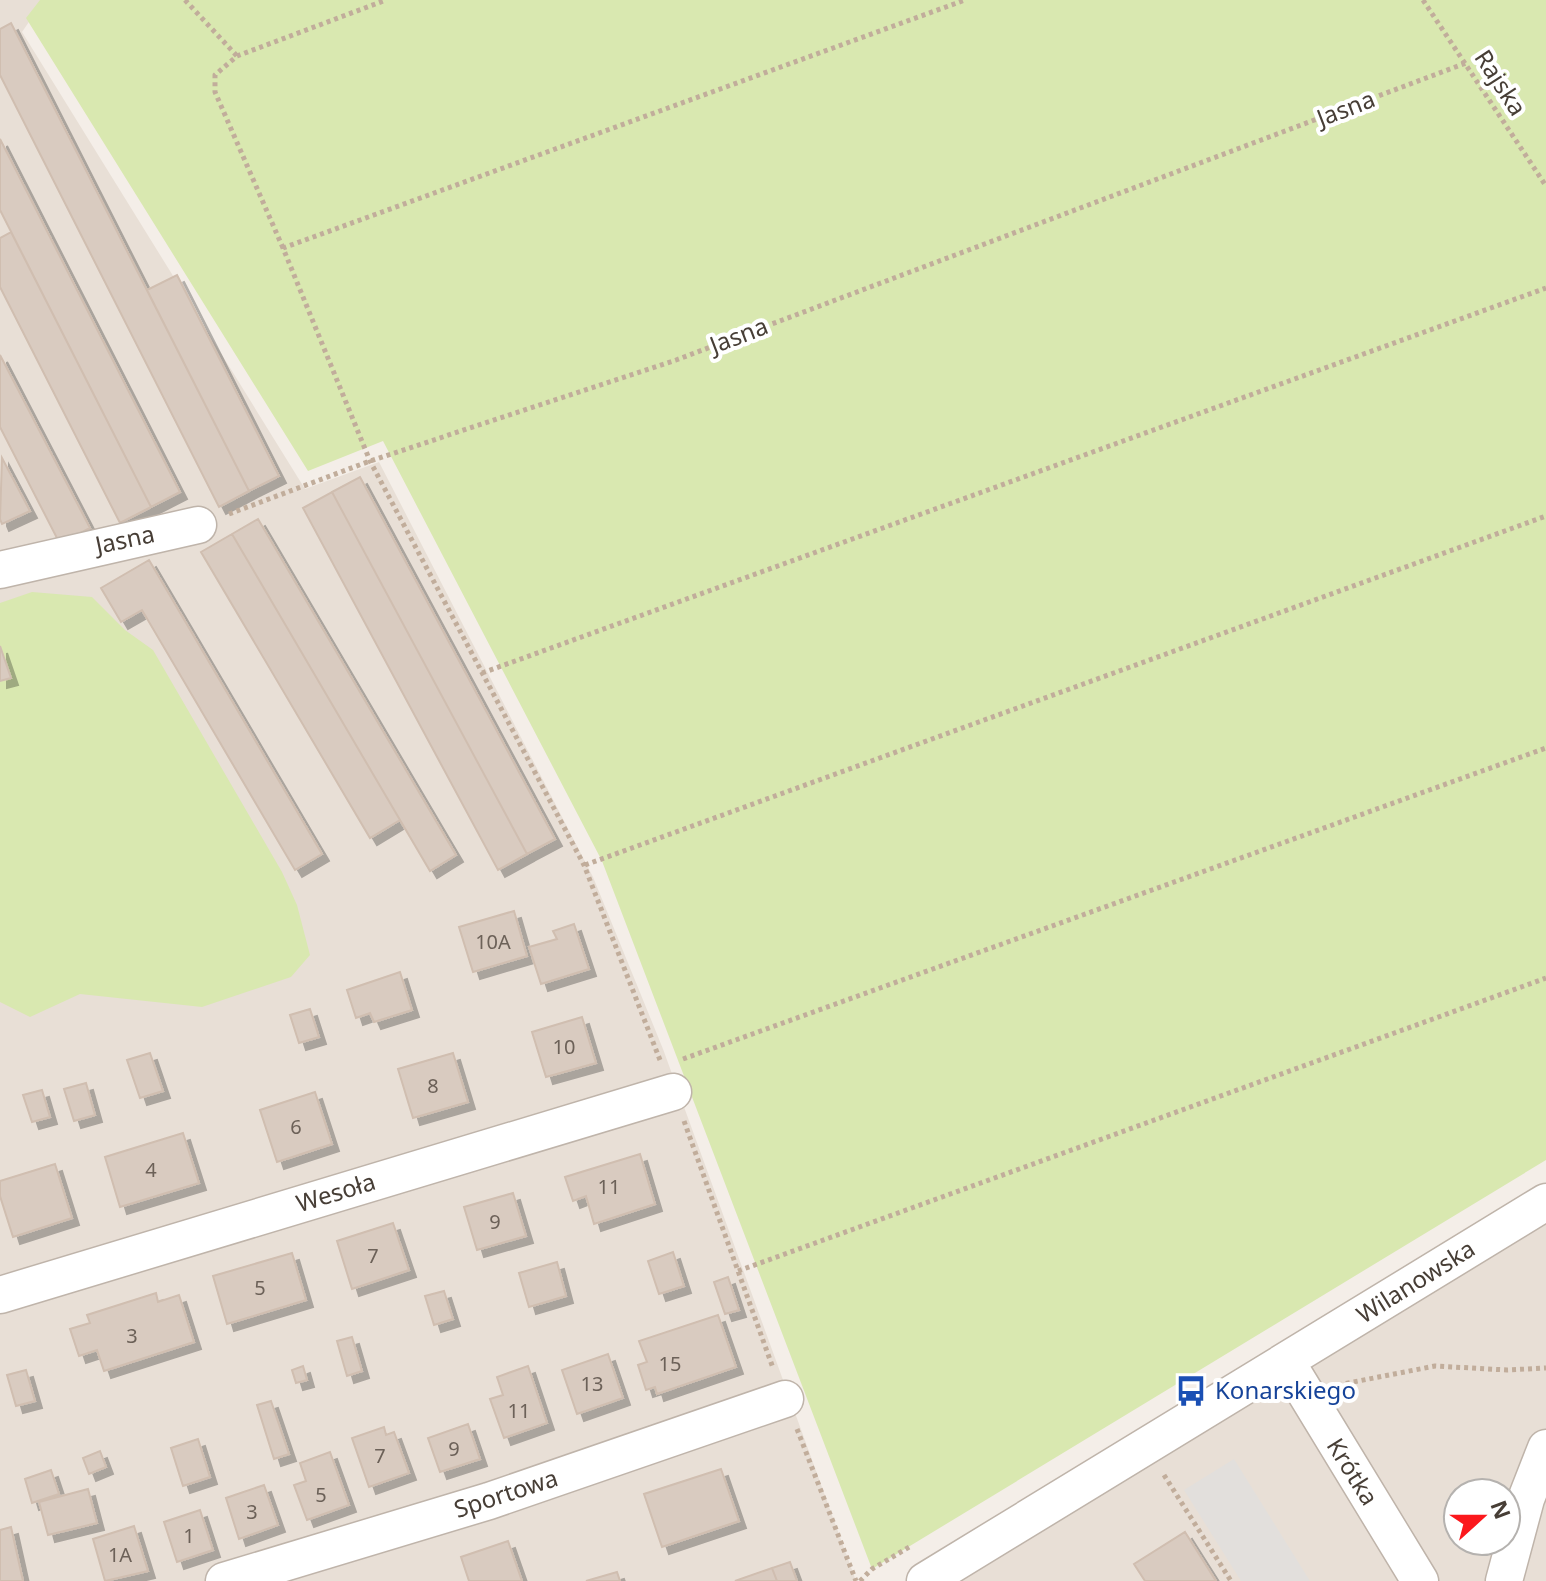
<svg xmlns="http://www.w3.org/2000/svg" width="1546" height="1581" viewBox="0 0 1546 1581" font-family="'Noto Sans',sans-serif">
  <defs>
    <filter id="shadow"><feDropShadow dx="7" dy="7" stdDeviation="0" flood-color="#0004"/></filter>
  </defs>
  <rect width="100%" height="100%" fill="#f4eee8"/>
  <!-- residential -->
  <path fill="#e8dfd6" fill-rule="evenodd" d="M 0,0 L 44,0 L 22,32 L 305,489 L 379,462 L 593,877 L 663,1049 L 856,1581 L 0,1581 Z
    M 1546,1191 L 1546,1581 L 925,1581 ZM 1458,1493 L 1506,1493 L 1506,1541 L 1458,1541 Z"/>
  <!-- green -->
  <path fill="#d9e8b0" d="M 40,0 L 1546,0 L 1546,1160 L 872,1569 L 602,861 L 383,441 L 308,471 L 26,18 Z
    M 32,592 L 92,597 L 125,630 L 153,650 L 282,872 L 297,905 L 310,955 L 291,977 L 202,1007 L 80,994 L 30,1017 L 0,1002 L 0,603 Z"/>
  <!-- parking -->
  <path fill="#e2dfdc" d="M 1234,1459 L 1310,1581 L 1241,1581 L 1184,1490 Z"/>
  <!-- building -->
  <path fill="#d9cbc0" stroke="#d0beb0" stroke-width="2" filter="url(#shadow)" d="M 11,23 L 249,491 L 219,507 L 0,75 L 0,29 Z
    M 0,139 L 180,492 L 151,507 L 0,210 Z
    M 11,232 L 151,507 L 120,523 L 0,287 L 0,238 Z
    M 177,275 L 279,476 L 249,491 L 147,290 Z
    M 0,355 L 90,528 L 60,544 L 0,427 Z
    M 2,458 L 30,511 L 2,524 L 0,519 Z
    M 360,477 L 555,839 L 527,854 L 332,492 Z
    M 332,492 L 527,854 L 498,870 L 303,508 Z
    M 258,519 L 456,855 L 430,871 L 232,534 Z
    M 232,534 L 400,820 L 370,838 L 201,552 Z
    M 149,560 L 322,854 L 295,870 L 142,610 L 121,622 L 101,588 Z
    M 0,646 L 11,678 L 0,681 Z
    M 514,911 L 527,956 L 473,972 L 459,927 Z
    M 574,924 L 589,969 L 541,984 L 529,947 L 557,939 L 553,931 Z
    M 400,972 L 412,1010 L 374,1022 L 370,1013 L 356,1018 L 347,990 Z
    M 310,1009 L 319,1037 L 299,1043 L 290,1015 Z
    M 582,1017 L 596,1063 L 546,1077 L 532,1032 Z
    M 150,1053 L 163,1091 L 140,1098 L 127,1060 Z
    M 453,1053 L 468,1102 L 413,1118 L 398,1069 Z
    M 86,1083 L 95,1115 L 74,1121 L 64,1089 Z
    M 42,1090 L 50,1117 L 32,1122 L 23,1095 Z
    M 315,1092 L 332,1144 L 277,1162 L 260,1110 Z
    M 183,1133 L 199,1183 L 120,1207 L 105,1157 Z
    M 640,1154 L 655,1204 L 594,1224 L 586,1196 L 573,1201 L 565,1177 Z
    M 55,1164 L 72,1218 L 13,1237 L 0,1196 L 0,1181 Z
    M 513,1193 L 526,1236 L 477,1250 L 464,1207 Z
    M 393,1223 L 409,1270 L 352,1289 L 337,1241 Z
    M 673,1252 L 684,1286 L 659,1294 L 648,1261 Z
    M 292,1253 L 306,1300 L 227,1324 L 213,1276 Z
    M 557,1262 L 566,1296 L 529,1307 L 519,1273 Z
    M 728,1277 L 739,1310 L 725,1314 L 714,1282 Z
    M 444,1291 L 453,1319 L 434,1325 L 425,1296 Z
    M 156,1293 L 158,1302 L 179,1295 L 194,1342 L 104,1371 L 97,1350 L 79,1356 L 70,1329 L 90,1323 L 87,1315 Z
    M 718,1315 L 736,1367 L 657,1394 L 655,1387 L 646,1390 L 638,1365 L 647,1362 L 639,1341 Z
    M 352,1337 L 362,1371 L 347,1376 L 337,1341 Z
    M 608,1354 L 623,1398 L 577,1414 L 562,1370 Z
    M 303,1366 L 307,1380 L 296,1383 L 292,1370 Z
    M 528,1366 L 547,1423 L 504,1438 L 490,1399 L 503,1395 L 497,1377 Z
    M 26,1370 L 35,1401 L 16,1406 L 7,1375 Z
    M 271,1401 L 289,1454 L 274,1459 L 257,1405 Z
    M 468,1424 L 480,1459 L 440,1472 L 428,1438 Z
    M 384,1427 L 386,1435 L 394,1432 L 409,1473 L 369,1487 L 352,1438 Z
    M 198,1439 L 210,1477 L 183,1486 L 171,1448 Z
    M 100,1451 L 106,1467 L 89,1474 L 83,1458 Z
    M 330,1452 L 349,1505 L 307,1520 L 294,1485 L 306,1481 L 300,1463 Z
    M 721,1469 L 739,1521 L 662,1547 L 644,1494 Z
    M 51,1470 L 59,1494 L 32,1503 L 25,1479 Z
    M 264,1485 L 278,1525 L 239,1539 L 226,1498 Z
    M 88,1489 L 97,1523 L 48,1535 L 39,1502 Z
    M 200,1510 L 213,1550 L 177,1562 L 164,1522 Z
    M 134,1526 L 148,1571 L 105,1581 L 93,1539 Z
    M 11,1527 L 23,1581 L 0,1581 L 0,1530 Z
    M 1185,1532 L 1216,1581 L 1145,1581 L 1134,1564 Z
    M 508,1541 L 522,1581 L 469,1581 L 461,1557 Z
    M 790,1562 L 797,1581 L 777,1581 L 772,1568 Z
    M 772,1568 L 777,1581 L 735,1581 Z
    M 617,1572 L 620,1581 L 586,1581 Z"/>
  <g fill="none" stroke-linecap="round" stroke-linejoin="round">
    <defs>
      <path id="minor" d="M 0,570 L 198,525
        M 0,1295 L 673,1092
        M 1286,1361 L 1420,1581
        M 224,1581 L 489,1501 L 785,1399
        M 925,1581 L 1546,1202
        M 1504,1581 L 1526,1499 L 1546,1448"/>
    </defs>
    <!-- minor casing -->
    <use href="#minor" stroke="#bfb4aa" stroke-width="39"/>
    <!-- path -->
    <path stroke="#c1ad9b" stroke-width="5" stroke-dasharray="4 4" stroke-linecap="butt" d="M 185,0 L 237,56
      M 1423,0 L 1546,186
      M 283,248 L 215,92 L 215,75 L 237,56 L 386,0
      M 229,514 L 370,461 L 676,360 L 1466,63
      M 482,673 L 1546,288
      M 585,865 L 1546,516
      M 683,1059 L 1546,748
      M 660,1060 L 584,865 L 370,461 L 283,248 L 965,0
      M 684,1121 L 773,1368
      M 738,1271 L 1546,978
      M 1338,1385 L 1435,1366 L 1507,1370 L 1546,1368
      M 797,1429 L 856,1581
      M 1164,1475 L 1231,1581
      M 860,1581 L 872,1569 L 911,1546"/>
    <!-- minor -->
    <use href="#minor" stroke="#fff" stroke-width="36"/>
  </g>
  <!-- icons -->
  <defs>
    <symbol id="bus-bare" viewBox="-9 -9 18 18"><path d="M-5-6H5V4H4V6H2V4H-2V6H-4V4H-5ZM-3.5-4V0h7V-4ZM-3.5 1.2v1.5H-2V1.2ZM2 1.2v1.5H3.5V1.2Z" fill="#1a4fb4" stroke="#fff" stroke-width="2.5" paint-order="stroke"/></symbol>
  </defs>
  <g fill-rule="evenodd">
    <use href="#bus-bare" x="1169" y="1369" width="44" height="44"/>
  </g>
  <g text-anchor="middle" stroke-width="8" stroke-linejoin="round" paint-order="stroke">
    <!-- number labels -->
    <g font-size="20" fill="#6c6158">
      <text x="493" y="949">10A</text>
      <text x="564" y="1054">10</text>
      <text x="433" y="1093">8</text>
      <text x="296" y="1134">6</text>
      <text x="151" y="1177">4</text>
      <text x="609" y="1194">11</text>
      <text x="495" y="1229">9</text>
      <text x="373" y="1263">7</text>
      <text x="260" y="1295">5</text>
      <text x="132" y="1343">3</text>
      <text x="670" y="1371">15</text>
      <text x="592" y="1391">13</text>
      <text x="519" y="1418">11</text>
      <text x="454" y="1456">9</text>
      <text x="380" y="1463">7</text>
      <text x="321" y="1502">5</text>
      <text x="252" y="1519">3</text>
      <text x="189" y="1543">1</text>
      <text x="120" y="1562">1A</text>
    </g>
    <!-- street labels -->
    <g font-size="24" fill="#473e36" stroke="#fff">
      <text transform="translate(1500 83) rotate(57)" y="8">Rajska</text>
      <text transform="translate(1346 109) rotate(-21)" y="8">Jasna</text>
      <text transform="translate(739 336) rotate(-21)" y="8">Jasna</text>
      <text transform="translate(125 540) rotate(-12)" y="8">Jasna</text>
      <text transform="translate(336 1193) rotate(-17)" y="8">Wesoła</text>
      <text transform="translate(1416 1282) rotate(-32)" y="8">Wilanowska</text>
      <text transform="translate(1352 1472) rotate(58)" y="8">Krótka</text>
      <text transform="translate(506 1494) rotate(-18)" y="8">Sportowa</text>
    </g>
    <!-- transit labels -->
    <g font-size="24" fill="#164399" stroke="#fff" text-anchor="start">
      <text x="1215" y="1399">Konarskiego</text>
    </g>
  </g>
  <!-- north arrow -->
  <g transform="translate(1482 1517) rotate(69)"><circle r="38" fill="#ffffff" stroke="#b5b2af" stroke-width="2"/>
  <path d="M0-6L14 30L0 20L-14 30Z" fill="#fb181c"/>
  <text y="-12" font-size="22" font-weight="bold" text-anchor="middle" fill="#473e36">N</text>
  </g>
</svg>
